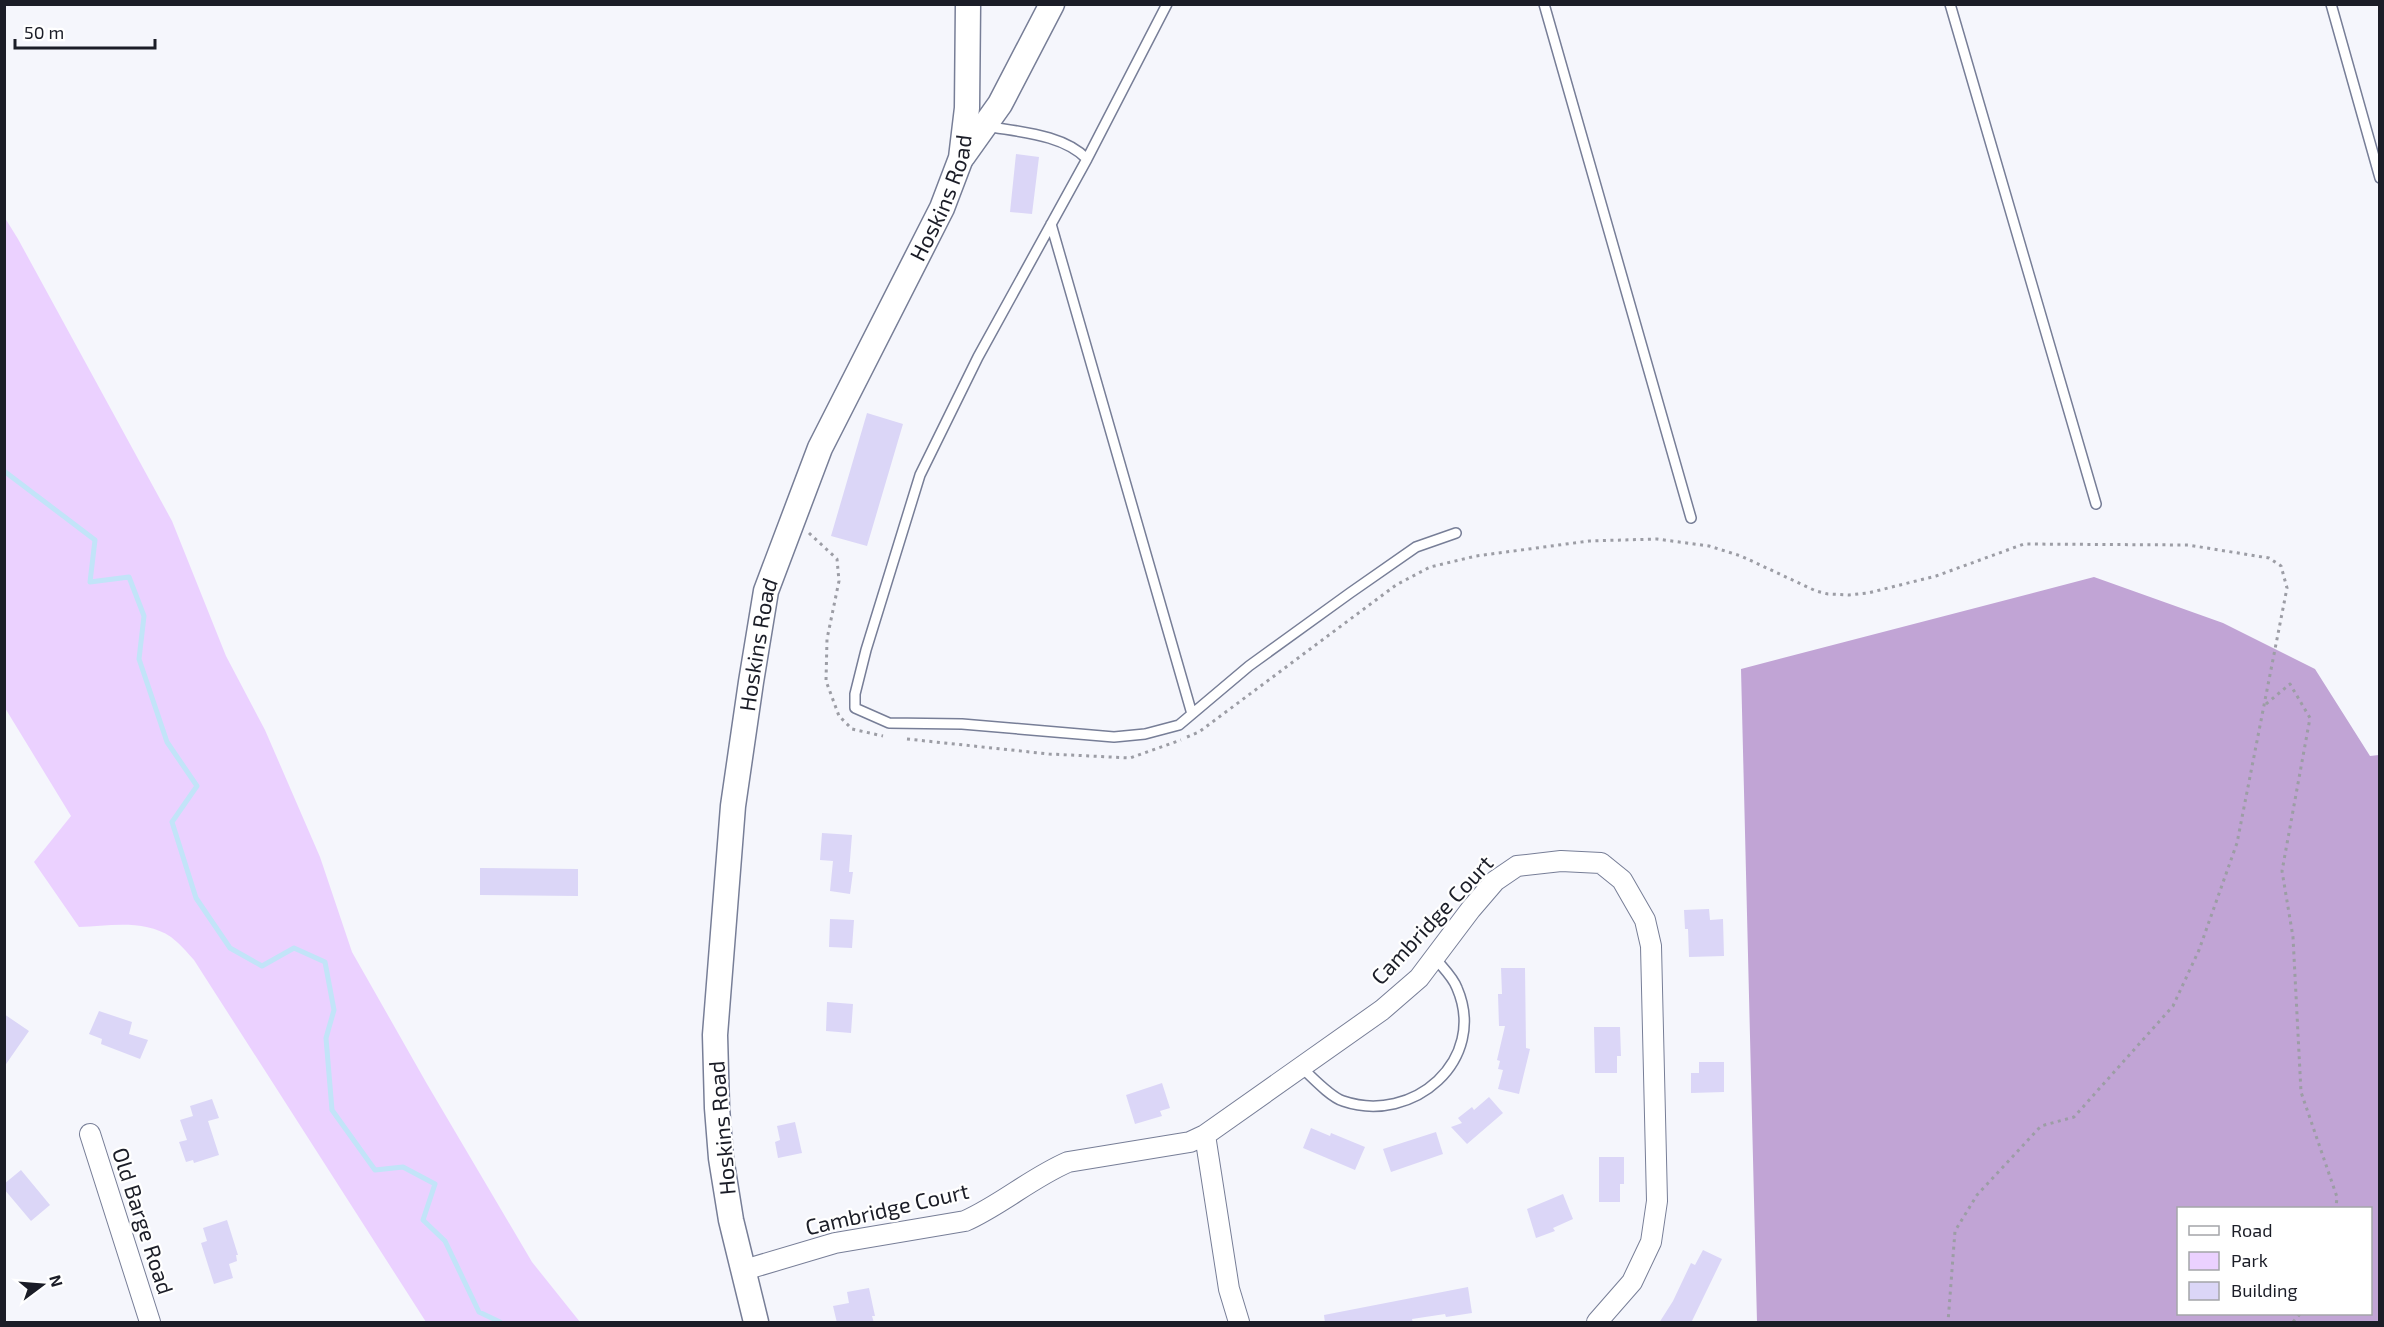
<svg xmlns="http://www.w3.org/2000/svg" width="2384" height="1327" viewBox="0 0 2384 1327" font-family="'Exo 2',sans-serif">
  <rect width="100%" height="100%" fill="#f5f6fc"/>
  <!-- green -->
  <path fill="#ebd1ff" d="M 5,218 L 18,239 L 172,521 L 226,656 L 265,730 L 320,857 L 352,952 L 427,1084 L 532,1262 L 580,1322 L 426,1322 L 194,960 C 187,952 179,943 171,937 C 144,919 109,926 79,927 L 34,862 L 71,816 L 5,708 Z"/>
  <!-- forest -->
  <path fill="#c1a4d5" fill-rule="evenodd" d="M 2094,577 L 2223,623 L 2315,669 L 2370,756 L 2379,755 L 2379,1322 L 1757,1322 L 1741,669 ZM 2178,1208 L 2370,1208 L 2370,1314 L 2178,1314 Z"/>
  <g fill="none" stroke-linecap="round" stroke-linejoin="round">
    <!-- stream -->
    <path stroke="#c2e4f8" stroke-width="5" d="M 4,471 L 95,540 L 90,582 L 129,577 L 144,616 L 139,659 L 167,742 L 197,786 L 172,822 L 196,898 L 230,948 L 262,966 L 294,948 L 325,962 L 334,1010 L 326,1038 L 332,1110 L 375,1170 L 403,1167 L 435,1184 L 423,1220 L 445,1241 L 479,1312 L 500,1322"/>
  </g>
  <!-- building -->
  <path fill="#dbd6f7" d="M 1016,154 L 1039,157 L 1032,214 L 1010,212 Z
    M 867,413 L 903,424 L 867,546 L 831,536 Z
    M 822,833 L 852,835 L 849,872 L 853,872 L 850,894 L 830,891 L 833,861 L 820,860 Z
    M 480,868 L 578,869 L 578,896 L 480,895 Z
    M 1709,909 L 1710,920 L 1723,919 L 1724,956 L 1689,957 L 1688,929 L 1685,929 L 1684,910 Z
    M 830,919 L 854,920 L 852,948 L 829,947 Z
    M 1501,968 L 1525,968 L 1526,1048 L 1530,1049 L 1519,1094 L 1498,1089 L 1503,1070 L 1498,1069 L 1500,1061 L 1497,1060 L 1505,1026 L 1499,1026 L 1498,994 L 1502,994 Z
    M 827,1002 L 853,1004 L 851,1033 L 826,1031 Z
    M 99,1011 L 132,1022 L 129,1034 L 148,1040 L 140,1059 L 101,1044 L 102,1039 L 89,1034 Z
    M 4,1014 L 29,1031 L 4,1067 Z
    M 1594,1027 L 1620,1027 L 1621,1056 L 1617,1056 L 1617,1073 L 1595,1073 Z
    M 1699,1062 L 1724,1062 L 1724,1092 L 1691,1093 L 1691,1073 L 1699,1073 Z
    M 1162,1083 L 1170,1108 L 1160,1111 L 1162,1116 L 1135,1124 L 1126,1095 Z
    M 1489,1097 L 1503,1113 L 1467,1144 L 1451,1127 L 1462,1123 L 1458,1118 L 1472,1107 L 1474,1110 Z
    M 212,1099 L 219,1118 L 208,1121 L 219,1155 L 194,1163 L 193,1160 L 186,1162 L 179,1142 L 187,1140 L 180,1120 L 193,1116 L 190,1106 Z
    M 795,1122 L 802,1153 L 778,1158 L 775,1142 L 780,1140 L 777,1126 Z
    M 1311,1128 L 1330,1136 L 1331,1133 L 1365,1147 L 1355,1170 L 1303,1148 Z
    M 1436,1132 L 1443,1154 L 1391,1172 L 1383,1149 Z
    M 1599,1157 L 1624,1157 L 1624,1184 L 1620,1184 L 1620,1202 L 1599,1202 Z
    M 21,1170 L 50,1205 L 31,1221 L 4,1189 L 4,1184 Z
    M 1563,1194 L 1573,1219 L 1553,1228 L 1555,1231 L 1536,1238 L 1527,1209 Z
    M 227,1220 L 238,1255 L 236,1255 L 237,1261 L 229,1264 L 233,1278 L 214,1284 L 201,1243 L 207,1241 L 203,1228 Z
    M 1703,1250 L 1722,1259 L 1691,1323 L 1659,1323 L 1673,1301 L 1691,1263 L 1695,1265 Z
    M 1468,1287 L 1472,1313 L 1446,1317 L 1445,1314 L 1412,1319 L 1413,1323 L 1325,1323 L 1324,1315 Z
    M 869,1288 L 875,1316 L 872,1316 L 874,1323 L 837,1323 L 833,1306 L 849,1303 L 847,1292 Z"/>
  <g fill="none" stroke-linecap="round" stroke-linejoin="round">
    <defs>
      <path id="service" d="M 1167,4 L 1087,159 L 978,357 L 920,475 L 866,650 L 855,694 L 855,708 L 889,723 L 962,724 L 1114,737 L 1145,734 L 1179,725 L 1249,666 L 1350,593 L 1416,547 L 1456,533
        M 1544,4 L 1691,518
        M 1950,4 L 2096,504
        M 2331,4 L 2380,178
        M 986,126 C 1018,132 1063,134 1087,159
        M 1051,224 L 1192,714
        M 1300,1066 C 1311,1076 1330,1097 1343,1101 C 1413,1125 1488,1060 1457,988 C 1453,977 1442,967 1435,958"/>
      <path id="minor" d="M 90,1134 L 150,1322
        M 1205,1135 L 1382,1010 L 1419,978 L 1471,909 L 1495,881 L 1517,866 L 1561,861 L 1601,863 L 1622,880 L 1645,920 L 1651,946 L 1657,1201 L 1651,1242 L 1632,1282 L 1597,1322
        M 744,1270 L 835,1243 L 965,1221 C 1001,1205 1031,1178 1068,1162 L 1190,1142 L 1205,1135 L 1229,1289 L 1239,1322"/>
      <g id="tertiary">
        <path d="M 963,156 L 1000,104 L 1052,4"/>
        <path id="s1" d="M 756,1322 L 731,1220 L 721,1158 L 717,1108 L 715,1035 L 733,806 L 751,682 L 766,591 L 820,448 L 942,208 L 961,158 L 967,108 L 968,4"/>
      </g>
    </defs>
    <!-- service casing -->
    <use href="#service" stroke="#777e97" stroke-width="12"/>
    <!-- minor casing -->
    <use href="#minor" stroke="#777e97" stroke-width="22"/>
    <!-- tertiary casing -->
    <use href="#tertiary" stroke="#777e97" stroke-width="27"/>
    <!-- path -->
    <path stroke="#9c9da5" stroke-width="3" stroke-dasharray="3 4.5" stroke-linecap="butt" d="M 809,533 L 837,559 L 839,581 L 827,639 L 826,681 L 839,716 L 852,729 L 883,736
      M 2266,704 L 2290,684 L 2310,718 L 2282,871 L 2293,937 L 2301,1092 L 2337,1197 L 2336,1208
      M 1187,737 L 1199,732 L 1396,585 L 1430,567 L 1476,556 L 1589,541 L 1657,539 L 1709,546 L 1741,556 L 1816,591 L 1828,594 L 1849,595 L 1868,593 L 1936,576 L 2024,544 L 2188,545 L 2269,558 L 2281,566 L 2287,588 L 2237,843 L 2199,950 L 2173,1006 L 2074,1117 L 2041,1126 L 1977,1195 L 1955,1231 L 1948,1322
      M 907,739 L 1049,754 L 1130,758 L 1181,740
      M 2293,1322 L 2300,1314"/>
    <!-- service -->
    <use href="#service" stroke="#fff" stroke-width="9"/>
    <!-- minor -->
    <use href="#minor" stroke="#fff" stroke-width="20"/>
    <!-- tertiary -->
    <use href="#tertiary" stroke="#fff" stroke-width="24"/>
  </g>
  <g text-anchor="middle" stroke-width="4.5" stroke-linejoin="round" paint-order="stroke">
    <!-- street labels -->
    <g font-size="22" fill="#1b1d27" stroke="#fff">
      <text dy="8" stroke="none"><textPath href="#s1" startOffset="1170">Hoskins Road</textPath></text>
      <text dy="8" stroke="none"><textPath href="#s1" startOffset="684">Hoskins Road</textPath></text>
      <text transform="translate(1432 920) rotate(-47)" y="8">Cambridge Court</text>
      <text transform="translate(722 1128) rotate(-95)" y="8">Hoskins Road</text>
      <text transform="translate(887 1209) rotate(-13)" y="8">Cambridge Court</text>
      <text transform="translate(143 1221) rotate(72)" y="8">Old Barge Road</text>
    </g>
  </g>
  <!-- border -->
  <rect width="2384" height="1327" fill="none" stroke="#1b1d27" stroke-width="12"/>
  <!-- legend -->
  <rect x="2177" y="1207" width="195" height="108" fill="#ffffff" stroke="#a4a5a9" stroke-width="1.5"/>
  <rect x="2189" y="1226" width="30" height="9" fill="#ffffff" stroke="#a4a5a9" stroke-width="1.5"/>
  <text x="2231" y="1237" font-size="18" fill="#1b1d27">Road</text>
  <rect x="2189" y="1252" width="30" height="18" fill="#ebd1ff" stroke="#a4a5a9" stroke-width="1.5"/>
  <text x="2231" y="1267" font-size="18" fill="#1b1d27">Park</text>
  <rect x="2189" y="1282" width="30" height="18" fill="#dbd6f7" stroke="#a4a5a9" stroke-width="1.5"/>
  <text x="2231" y="1297" font-size="18" fill="#1b1d27">Building</text>
  <!-- north arrow -->
  <g transform="translate(42 1285) rotate(74)" stroke="#ffffff" stroke-width="4.5" paint-order="stroke">
  <path d="M0-4.5L10 22L0 15L-10 22Z" fill="#1b1d27"/>
  <text y="-9" font-size="16" font-weight="bold" text-anchor="middle" fill="#1b1d27">N</text>
  </g>
  <!-- scale -->
  <path d="M15 39v9h140v-9" fill="none" stroke="#1b1d27" stroke-width="3"/>
  <text x="24" y="39" font-size="18" fill="#1b1d27" stroke="#ffffff" stroke-width="4.5" paint-order="stroke">50 m</text>
</svg>
